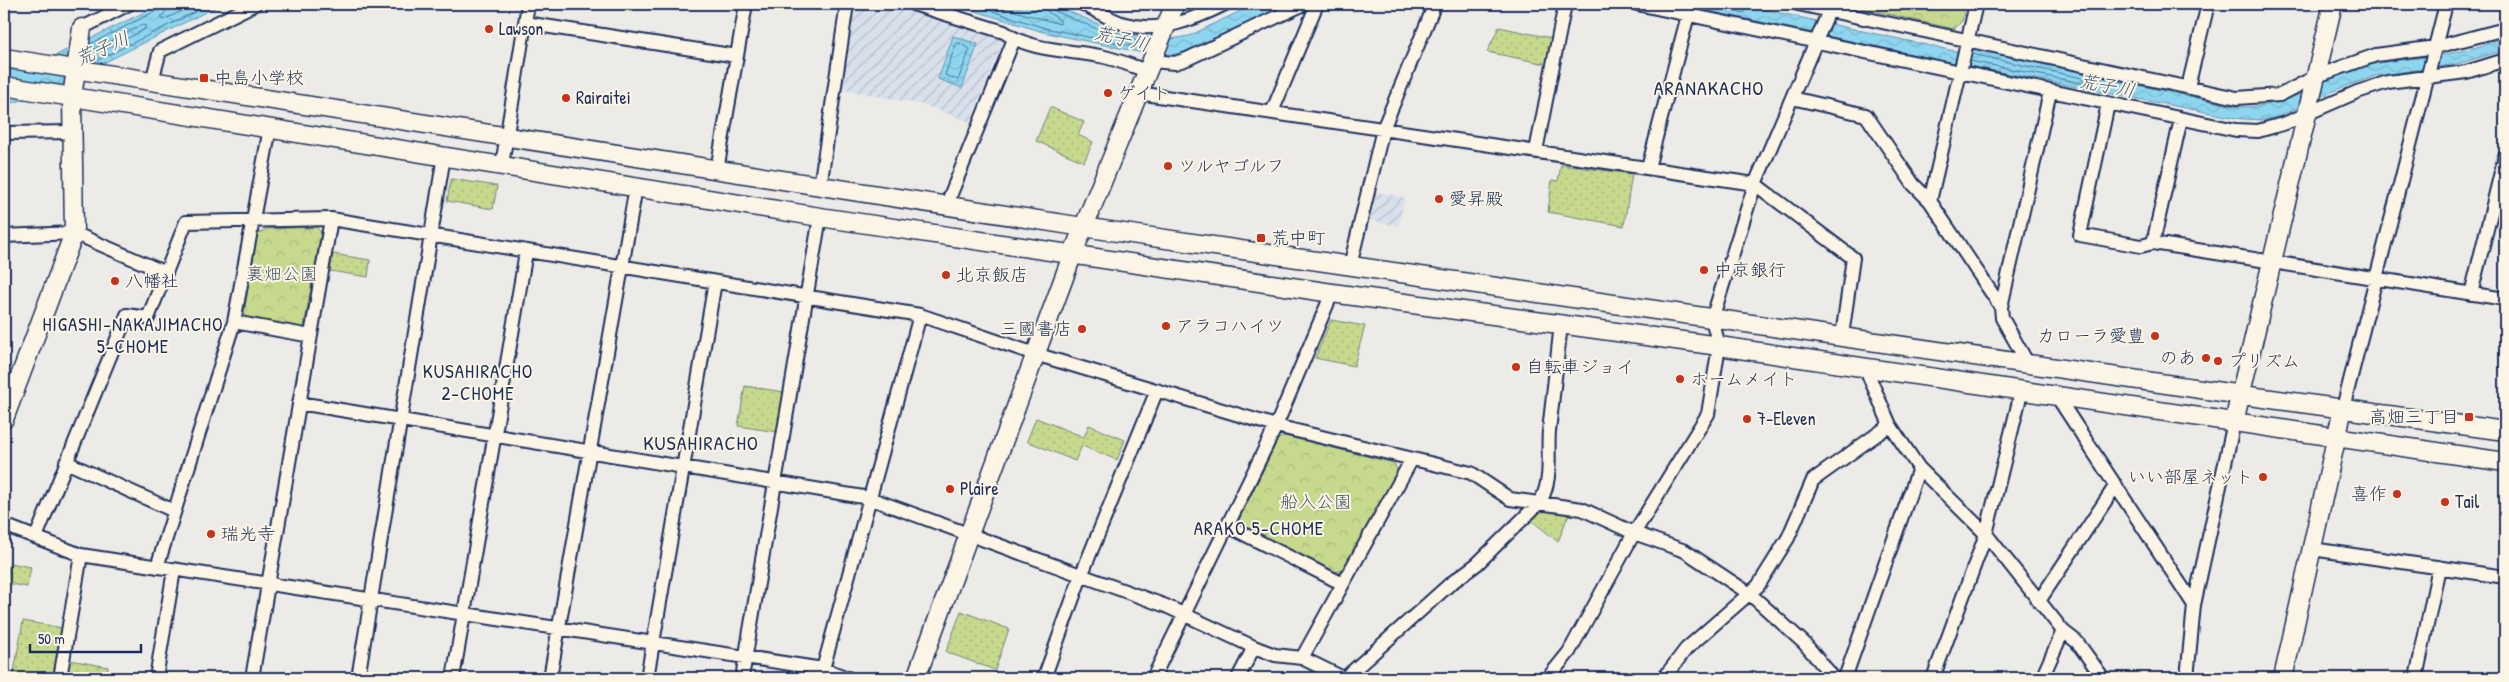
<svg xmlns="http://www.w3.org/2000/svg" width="2509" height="682" viewBox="0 0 2509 682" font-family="'Patrick Hand','Klee One',sans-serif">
  <defs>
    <pattern id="industrial-furrows" width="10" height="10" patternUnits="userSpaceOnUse" patternTransform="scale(1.25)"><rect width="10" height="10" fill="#d8e0eb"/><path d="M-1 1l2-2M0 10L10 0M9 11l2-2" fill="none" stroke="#b9c0cc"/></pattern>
    <pattern id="forest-crowns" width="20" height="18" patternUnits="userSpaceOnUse" patternTransform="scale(1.25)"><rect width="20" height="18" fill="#c7d98d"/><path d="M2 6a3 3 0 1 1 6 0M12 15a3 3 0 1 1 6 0" fill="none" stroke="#aabb7c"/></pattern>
    <pattern id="garden-dots" width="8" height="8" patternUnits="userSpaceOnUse" patternTransform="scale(1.25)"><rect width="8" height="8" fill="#c7d98d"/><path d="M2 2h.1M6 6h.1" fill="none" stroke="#aabb7c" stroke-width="1.8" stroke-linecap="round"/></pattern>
    <pattern id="water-waves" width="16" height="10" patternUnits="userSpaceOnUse" patternTransform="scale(1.25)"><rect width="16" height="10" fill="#8ed6ef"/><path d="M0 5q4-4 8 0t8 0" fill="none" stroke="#7ab8cf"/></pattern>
  </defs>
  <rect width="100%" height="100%" fill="#ecebe8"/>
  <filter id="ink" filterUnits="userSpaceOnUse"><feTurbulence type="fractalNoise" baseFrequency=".02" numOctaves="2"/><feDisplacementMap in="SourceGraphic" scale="10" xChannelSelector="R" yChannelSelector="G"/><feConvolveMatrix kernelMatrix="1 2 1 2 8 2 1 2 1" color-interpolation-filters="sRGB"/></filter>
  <g filter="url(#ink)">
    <!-- industrial -->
    <path fill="url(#industrial-furrows)" d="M 855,4 L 898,4 L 1002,35 L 1003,41 L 970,122 L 924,105 L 842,89 Z
      M 1377,192 L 1405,198 L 1398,226 L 1370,220 Z"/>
    <!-- forest -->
    <path fill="url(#forest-crowns)" stroke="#718476" d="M 1843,4 L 1966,4 L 1962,21 L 1954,29 Z
      M 316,227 L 321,232 L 304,327 L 301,329 L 247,319 L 244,313 L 257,235 L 266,229 Z
      M 1285,436 L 1394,463 L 1399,474 L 1346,569 L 1332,573 L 1241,527 L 1238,522 L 1278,439 Z"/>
    <!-- garden -->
    <path fill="url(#garden-dots)" stroke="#718476" d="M 1499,27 L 1551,38 L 1546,64 L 1487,52 Z
      M 1050,107 L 1084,122 L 1078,135 L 1093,142 L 1084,162 L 1036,141 Z
      M 1561,165 L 1632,174 L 1624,226 L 1548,212 L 1552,180 L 1558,181 Z
      M 451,179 L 497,186 L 493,209 L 447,201 Z
      M 333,254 L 370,260 L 368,277 L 330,271 Z
      M 1331,320 L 1365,326 L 1354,366 L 1315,358 Z
      M 745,386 L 784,392 L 777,432 L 738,426 Z
      M 1036,418 L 1084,437 L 1089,425 L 1125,440 L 1117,460 L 1082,446 L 1075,461 L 1027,441 Z
      M 1550,509 L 1569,513 L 1558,542 L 1530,519 L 1536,513 Z
      M 10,563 L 31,567 L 27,587 L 6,583 Z
      M 961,611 L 1009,629 L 995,670 L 946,652 Z
      M 23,621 L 63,628 L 54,678 L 13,678 Z
      M 70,660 L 108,667 L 106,678 L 67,678 Z"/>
    <!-- water -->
    <path fill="url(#water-waves)" stroke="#6093b5" d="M 161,4 L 222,4 L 37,96 L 4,105 L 4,71 L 42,62 Z
      M 953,4 L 1051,4 L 1120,33 L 1166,40 L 1189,36 L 1255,4 L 1288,4 L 1188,51 L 1162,57 L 1043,32 Z
      M 1677,4 L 1739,4 L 1954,51 L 1974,49 L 2238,107 C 2287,108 2303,87 2345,72 C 2383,58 2423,60 2461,51 C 2476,48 2491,42 2505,38 L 2505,50 L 2457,64 L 2375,76 L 2338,89 L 2280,116 L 2264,120 L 2242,119 L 1953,63 Z
      M 953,36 L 978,44 L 962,88 L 938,79 Z"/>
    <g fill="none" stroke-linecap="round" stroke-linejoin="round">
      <!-- shore -->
      <path stroke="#497298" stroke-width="1" d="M 168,4 L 166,11 L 161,17 L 163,20 L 197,4
        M 970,4 L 1045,28 L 1146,49
        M 990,4 L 1060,24 L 1060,20 L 1048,12 L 1045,4
        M 1052,4 L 1055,11 L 1118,38 L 1148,42
        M 1701,4 L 1744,13 L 1746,11 L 1745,4
        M 959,43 L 970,49 L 958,80 L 945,75 L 956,44 Z
        M 90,44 L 158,10 L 161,4
        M 88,58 L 144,30 L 146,26 L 142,25 L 89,52
        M 1970,61 L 2081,83 L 2084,81 L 2082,78 L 1972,54
        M 94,62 L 211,4"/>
      <defs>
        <path id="street" d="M 913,4 L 1004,32 C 1030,51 1068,50 1100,56 C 1116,59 1132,66 1147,71
          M 1083,4 C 1096,10 1110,20 1125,24 C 1159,34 1195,19 1225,4
          M 1637,4 L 2236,130 L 2258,131 L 2286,123 L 2357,92 L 2388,82 L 2466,72 L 2505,60
          M 1798,4 L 2237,98 L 2280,95 L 2317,76 L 2376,55 L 2436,47 L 2505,29
          M 525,23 L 737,56
          M 82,28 L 129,4
          M 1151,61 L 1175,63 L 1187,59 L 1304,4
          M 152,81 L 160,51 L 255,4
          M 2188,87 L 2208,4
          M 1138,93 L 1755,184 L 1853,258 L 1842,336
          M 1792,98 L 1866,115 L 1913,184 L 1930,201 L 2001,307 L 2002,318 L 2028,364
          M 2108,104 L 2080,235 L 2141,246 L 2153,243
          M 1272,112 L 1317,4
          M 2181,119 L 2153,243 L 2505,299
          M 4,133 L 72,132
          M 1536,151 L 1565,4
          M 502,165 L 528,4
          M 1648,168 L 1688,15
          M 717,170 L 746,4
          M 820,187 L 847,4
          M 1930,201 L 1976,4
          M 946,206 L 1014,39
          M 4,236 L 74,233 L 166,273
          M 1350,266 L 1383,129 L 1435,4
          M 2471,294 L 2505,156
          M 2001,307 L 2050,92
          M 234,322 L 311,336
          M 1865,367 L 1890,425 L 1919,468 L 1986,534 L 2063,631 L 2077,642 L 2103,678
          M 2056,395 L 2194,605
          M 299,403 L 869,498 L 1166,606 L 1254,647 L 1275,655 L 1302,658 L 1412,459
          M 2343,408 L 2446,4
          M 66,462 L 174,511
          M 4,525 L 81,555 L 823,669 L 848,678
          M 1228,526 L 1343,584
          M 36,537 L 127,315 L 148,318 L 186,222 L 331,219 L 920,315 L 1035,354 L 1276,426 L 1471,473 L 1510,499 L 1582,509 L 1634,533 L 1685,551 L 1750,594 L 1804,643 L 1834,678
          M 2312,549 L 2505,577
          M 157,567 L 234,322 L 270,128
          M 2039,601 L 2116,485
          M 1302,658 L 1343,678
          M 823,669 L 920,315
          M 60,678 L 81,555
          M 156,678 L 174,570
          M 252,678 L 331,219
          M 358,678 L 444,156
          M 453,678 L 526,252
          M 550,678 L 636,187
          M 647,678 L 715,282
          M 742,678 L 820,217
          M 1044,678 L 1081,576 L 1157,390
          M 1153,678 L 1276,426 L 1332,293
          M 1238,678 L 1254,647
          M 1345,678 L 1450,584 L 1477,564 L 1540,502 C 1553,479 1547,456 1549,431 C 1553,395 1557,360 1561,324
          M 1548,678 L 1569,652 L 1634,533 L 1708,414 L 1719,346 L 1712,319 L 1755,184 L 1832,4
          M 1664,678 L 1686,649 L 1758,586 L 1788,538 L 1813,480 L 1890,425
          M 1845,678 L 1919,468
          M 1933,678 L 1986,534 L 2022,389
          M 2042,678 L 2063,631
          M 2187,678 L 2194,605 L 2234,422
          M 2416,678 L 2439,567"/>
        <path id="secondary" d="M 4,58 L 1083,227 L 2242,395 L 2505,431
          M 4,86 L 820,217 L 1332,293 L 1719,346 L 2505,462
          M 4,419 L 74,233 L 72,97 L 82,28
          M 2234,422 L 2333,4
          M 916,678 L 1073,253 L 1175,4
          M 2283,678 L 2343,408"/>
      </defs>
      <!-- street casing -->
      <use href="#street" stroke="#1b2f5e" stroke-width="16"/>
      <!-- secondary casing -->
      <use href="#secondary" stroke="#1b2f5e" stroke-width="21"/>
      <!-- street -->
      <use href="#street" stroke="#fcf5e5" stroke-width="12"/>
      <!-- secondary -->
      <use href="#secondary" stroke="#fcf5e5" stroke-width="18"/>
    </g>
  </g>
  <!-- markers -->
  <g fill="#c8321e" stroke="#fcf5e5" stroke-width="2">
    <circle cx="489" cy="29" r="5"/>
    <rect x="199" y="73" width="10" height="10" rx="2.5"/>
    <circle cx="1108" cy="93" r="5"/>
    <circle cx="566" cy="98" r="5"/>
    <circle cx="1168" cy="166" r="5"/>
    <circle cx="1439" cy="199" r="5"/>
    <rect x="1256" y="233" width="10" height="10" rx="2.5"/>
    <circle cx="1704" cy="270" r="5"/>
    <circle cx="946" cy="275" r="5"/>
    <circle cx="115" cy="281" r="5"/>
    <circle cx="1166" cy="326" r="5"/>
    <circle cx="1082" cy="329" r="5"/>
    <circle cx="2155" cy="336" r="5"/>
    <circle cx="2206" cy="358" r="5"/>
    <circle cx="2218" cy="361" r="5"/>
    <circle cx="1516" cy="367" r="5"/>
    <circle cx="1680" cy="379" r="5"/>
    <rect x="2464" y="412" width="10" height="10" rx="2.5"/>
    <circle cx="1747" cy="419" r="5"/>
    <circle cx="2263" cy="477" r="5"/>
    <circle cx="950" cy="489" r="5"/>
    <circle cx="2397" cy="494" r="5"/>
    <circle cx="2445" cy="502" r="5"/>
    <circle cx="211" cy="534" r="5"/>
  </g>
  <g text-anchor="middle" stroke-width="4" stroke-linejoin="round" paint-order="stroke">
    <!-- poi labels -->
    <g font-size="18" fill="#1b2f5e" stroke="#fcf5e5" text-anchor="start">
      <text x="499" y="35">Lawson</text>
      <text x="214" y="84">中島小学校</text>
      <text x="1118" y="99">ゲイト</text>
      <text x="576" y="104">Rairaitei</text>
      <text x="1178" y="172">ツルヤゴルフ</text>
      <text x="1449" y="205">愛昇殿</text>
      <text x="1271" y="244">荒中町</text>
      <text x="1714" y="276">中京銀行</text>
      <text x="956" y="281">北京飯店</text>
      <text x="125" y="287">八幡社</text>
      <text x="1176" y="332">アラコハイツ</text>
      <text x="1072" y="335" text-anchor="end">三國書店</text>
      <text x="2145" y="342" text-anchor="end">カローラ愛豊</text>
      <text x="2196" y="364" text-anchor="end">のあ</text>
      <text x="2228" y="367">プリズム</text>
      <text x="1526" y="373">自転車ジョイ</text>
      <text x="1690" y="385">ホームメイト</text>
      <text x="2459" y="423" text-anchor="end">高畑三丁目</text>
      <text x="1757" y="425">7-Eleven</text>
      <text x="2253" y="483" text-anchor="end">いい部屋ネット</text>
      <text x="960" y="495">Plaire</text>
      <text x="2387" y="500" text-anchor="end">喜作</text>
      <text x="2455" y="508">Tail</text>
      <text x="221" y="540">瑞光寺</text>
    </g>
    <!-- park labels -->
    <g font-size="18" fill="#465a6a" stroke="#fcf5e5">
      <text x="282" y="280">裏畑公園</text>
      <text x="1316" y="508">船入公園</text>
    </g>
    <!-- water labels -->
    <g font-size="19" font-style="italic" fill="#385982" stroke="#fcf5e5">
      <text transform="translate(1122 38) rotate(14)" y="7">荒子川</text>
      <text transform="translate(102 48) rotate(-24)" y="7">荒子川</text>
      <text transform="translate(2107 85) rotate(11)" y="7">荒子川</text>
    </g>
    <!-- neighbourhood labels -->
    <g font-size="19" letter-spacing="1" fill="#1b2f5e" stroke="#fcf5e5">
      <text x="133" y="331">HIGASHI-NAKAJIMACHO<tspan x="133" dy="22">5-CHOME</tspan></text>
      <text x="478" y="378">KUSAHIRACHO<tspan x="478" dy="22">2-CHOME</tspan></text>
      <text x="1259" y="535">ARAKO 5-CHOME</text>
    </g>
    <!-- quarter labels -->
    <g font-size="20" letter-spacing="1" fill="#1b2f5e" stroke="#fcf5e5">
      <text x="1709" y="95">ARANAKACHO</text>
      <text x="701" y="450">KUSAHIRACHO</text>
    </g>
  </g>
  <!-- margin -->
  <rect width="2509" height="682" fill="none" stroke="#fcf5e5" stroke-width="20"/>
  <rect x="10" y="10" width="2489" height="662" fill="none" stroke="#1b2f5e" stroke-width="2" filter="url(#ink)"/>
  <!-- scale -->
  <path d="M30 644v8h111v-8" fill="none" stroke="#1b2f5e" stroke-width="2.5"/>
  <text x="38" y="644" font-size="15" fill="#1b2f5e" stroke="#fcf5e5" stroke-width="4" paint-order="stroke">50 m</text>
</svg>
